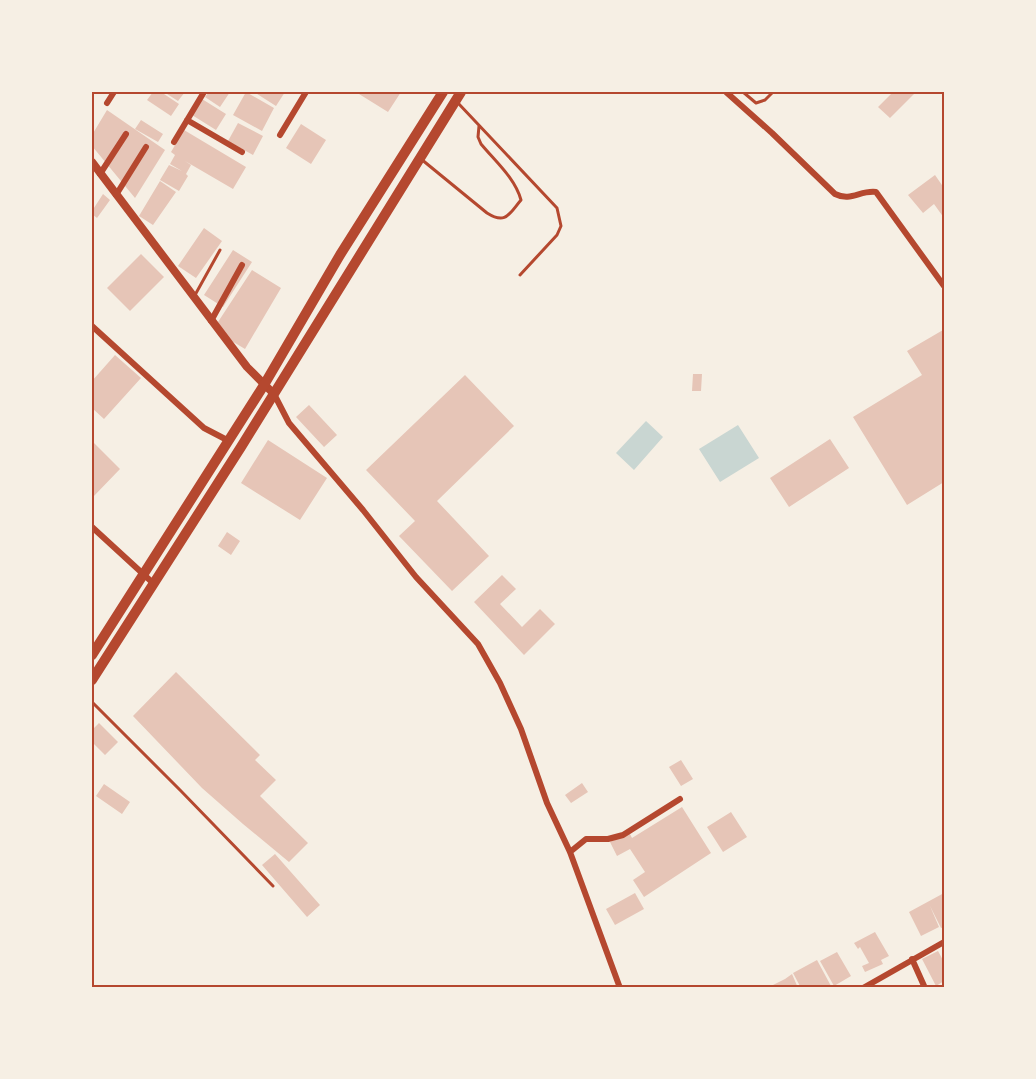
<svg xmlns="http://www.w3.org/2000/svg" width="1036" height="1079" viewBox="0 0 1036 1079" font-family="'Sofia Sans Condensed',sans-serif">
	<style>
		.water { fill: #c9d6d2 }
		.building { fill: #e6c5b7 }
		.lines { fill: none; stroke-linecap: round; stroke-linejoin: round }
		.service { stroke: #b5482f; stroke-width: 3 }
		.minor { stroke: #b5482f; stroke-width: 6 }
		.tertiary { stroke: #b5482f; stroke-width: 8 }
		.primary { stroke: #b5482f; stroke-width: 10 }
		.neatline { fill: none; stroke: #b5482f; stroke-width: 2 }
	</style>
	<rect width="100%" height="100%" fill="#f6efe4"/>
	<path class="water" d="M 646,421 L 663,437 L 634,470 L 616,453 Z
		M 738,425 L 759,458 L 720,482 L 699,449 Z"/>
	<path class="building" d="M 153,92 L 161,92 L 179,104 L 171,116 L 147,100 Z
		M 164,92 L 185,92 L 178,101 Z
		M 209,92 L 230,92 L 220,107 L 205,97 Z
		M 246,92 L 274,108 L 262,131 L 233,115 Z
		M 254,92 L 285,92 L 276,106 Z
		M 361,92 L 401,92 L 388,112 L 359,94 Z
		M 893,92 L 916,92 L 890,118 L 878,107 Z
		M 202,99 L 226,114 L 216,130 L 192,115 Z
		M 107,110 L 165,150 L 135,198 L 92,146 L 92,135 Z
		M 141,120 L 163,134 L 158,142 L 135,129 Z
		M 238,123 L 263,136 L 253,155 L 228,141 Z
		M 301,124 L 326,140 L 311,164 L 286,148 Z
		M 184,130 L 246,167 L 233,189 L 185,161 L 191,165 L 186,174 L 188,176 L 179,191 L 160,180 L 169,165 L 182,171 L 170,164 L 175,155 L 171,152 Z
		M 935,175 L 944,188 L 944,218 L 934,204 L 923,213 L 908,195 Z
		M 160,181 L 176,192 L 153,225 L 139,216 Z
		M 103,194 L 110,200 L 97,218 L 92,214 L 92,211 Z
		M 204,228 L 222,241 L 196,278 L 178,266 Z
		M 233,250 L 252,262 L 223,307 L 204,295 Z
		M 141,254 L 164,277 L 130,311 L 107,288 Z
		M 252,270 L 281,288 L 245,349 L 230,340 L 218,322 Z
		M 943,330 L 944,333 L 944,482 L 907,505 L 853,417 L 922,375 L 907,351 Z
		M 115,355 L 141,378 L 104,419 L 92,408 L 92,381 Z
		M 693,374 L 702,374 L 701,391 L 692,391 Z
		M 465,375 L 514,426 L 437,501 L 489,556 L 452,591 L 399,536 L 415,521 L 366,470 Z
		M 309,405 L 337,435 L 324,447 L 296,417 Z
		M 830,439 L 849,468 L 789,507 L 770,478 Z
		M 268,440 L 327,478 L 300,520 L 241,483 Z
		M 92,441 L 120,469 L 93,497 L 92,496 Z
		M 227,532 L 240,541 L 231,555 L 218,546 Z
		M 502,575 L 516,589 L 500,604 L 522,627 L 540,609 L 555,624 L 524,655 L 474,602 Z
		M 176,672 L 260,755 L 255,760 L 276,780 L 260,796 L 308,843 L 289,862 L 243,824 L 202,788 L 133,716 Z
		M 99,723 L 118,742 L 105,755 L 92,742 L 92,730 Z
		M 681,760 L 693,779 L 681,786 L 669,767 Z
		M 582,783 L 588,792 L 571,803 L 565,795 Z
		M 104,784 L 130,802 L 122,814 L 96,796 Z
		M 682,807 L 711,853 L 644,897 L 633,880 L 645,872 L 630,849 L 617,856 L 610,842 L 629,832 L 632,838 Z
		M 731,812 L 747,837 L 723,852 L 707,827 Z
		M 275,854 L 320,905 L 307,917 L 262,865 Z
		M 635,893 L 644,909 L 615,925 L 606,909 Z
		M 944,893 L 944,927 L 941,928 L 930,906 L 939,927 L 921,936 L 909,912 Z
		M 875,932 L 889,956 L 881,960 L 883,964 L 865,972 L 862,966 L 869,963 L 860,947 L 858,949 L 854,943 Z
		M 938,951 L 944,962 L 944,981 L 936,986 L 922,959 Z
		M 837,952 L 851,976 L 834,986 L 820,961 Z
		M 817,960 L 831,986 L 829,988 L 801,988 L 793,973 Z
		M 792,974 L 798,988 L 767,988 L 785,979 Z"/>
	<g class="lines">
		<path class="service" d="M 743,92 L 756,103 L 765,100 L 773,92
			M 458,103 L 557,208 L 561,226 L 557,235 L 520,275
			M 421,159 L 487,213 C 506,225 509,214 521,200 C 515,178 495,161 481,144 L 478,137 L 479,126
			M 195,295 L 220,250
			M 92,702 L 180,790 L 273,886"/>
		<path class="minor" d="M 726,92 L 772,133 L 835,194 C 851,202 860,190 876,192 L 944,286
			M 107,103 L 114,92
			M 187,120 L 242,152
			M 280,135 L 306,92
			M 174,142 L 204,92
			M 100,174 L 126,134
			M 116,195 L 146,147
			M 211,321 L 242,265
			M 92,326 L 204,428 L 229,441
			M 274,394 L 289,423 L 363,510 L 416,577 L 478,644 L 500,683 L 521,729 L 547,803 L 570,852 L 620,988
			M 92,527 L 153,583
			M 570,852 L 586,839 L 608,839 L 623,835 L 680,799
			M 912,959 L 925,988
			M 863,988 L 944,942"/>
		<path class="tertiary" d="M 92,162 L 247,367 L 274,394"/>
		<path class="primary" d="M 92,655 L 264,385 L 340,255 L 443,92
			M 92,680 L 241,447 L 461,92"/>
	</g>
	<rect width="1036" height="1079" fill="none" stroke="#f6efe4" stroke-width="186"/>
	<rect x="93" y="93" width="850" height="893" class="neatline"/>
</svg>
